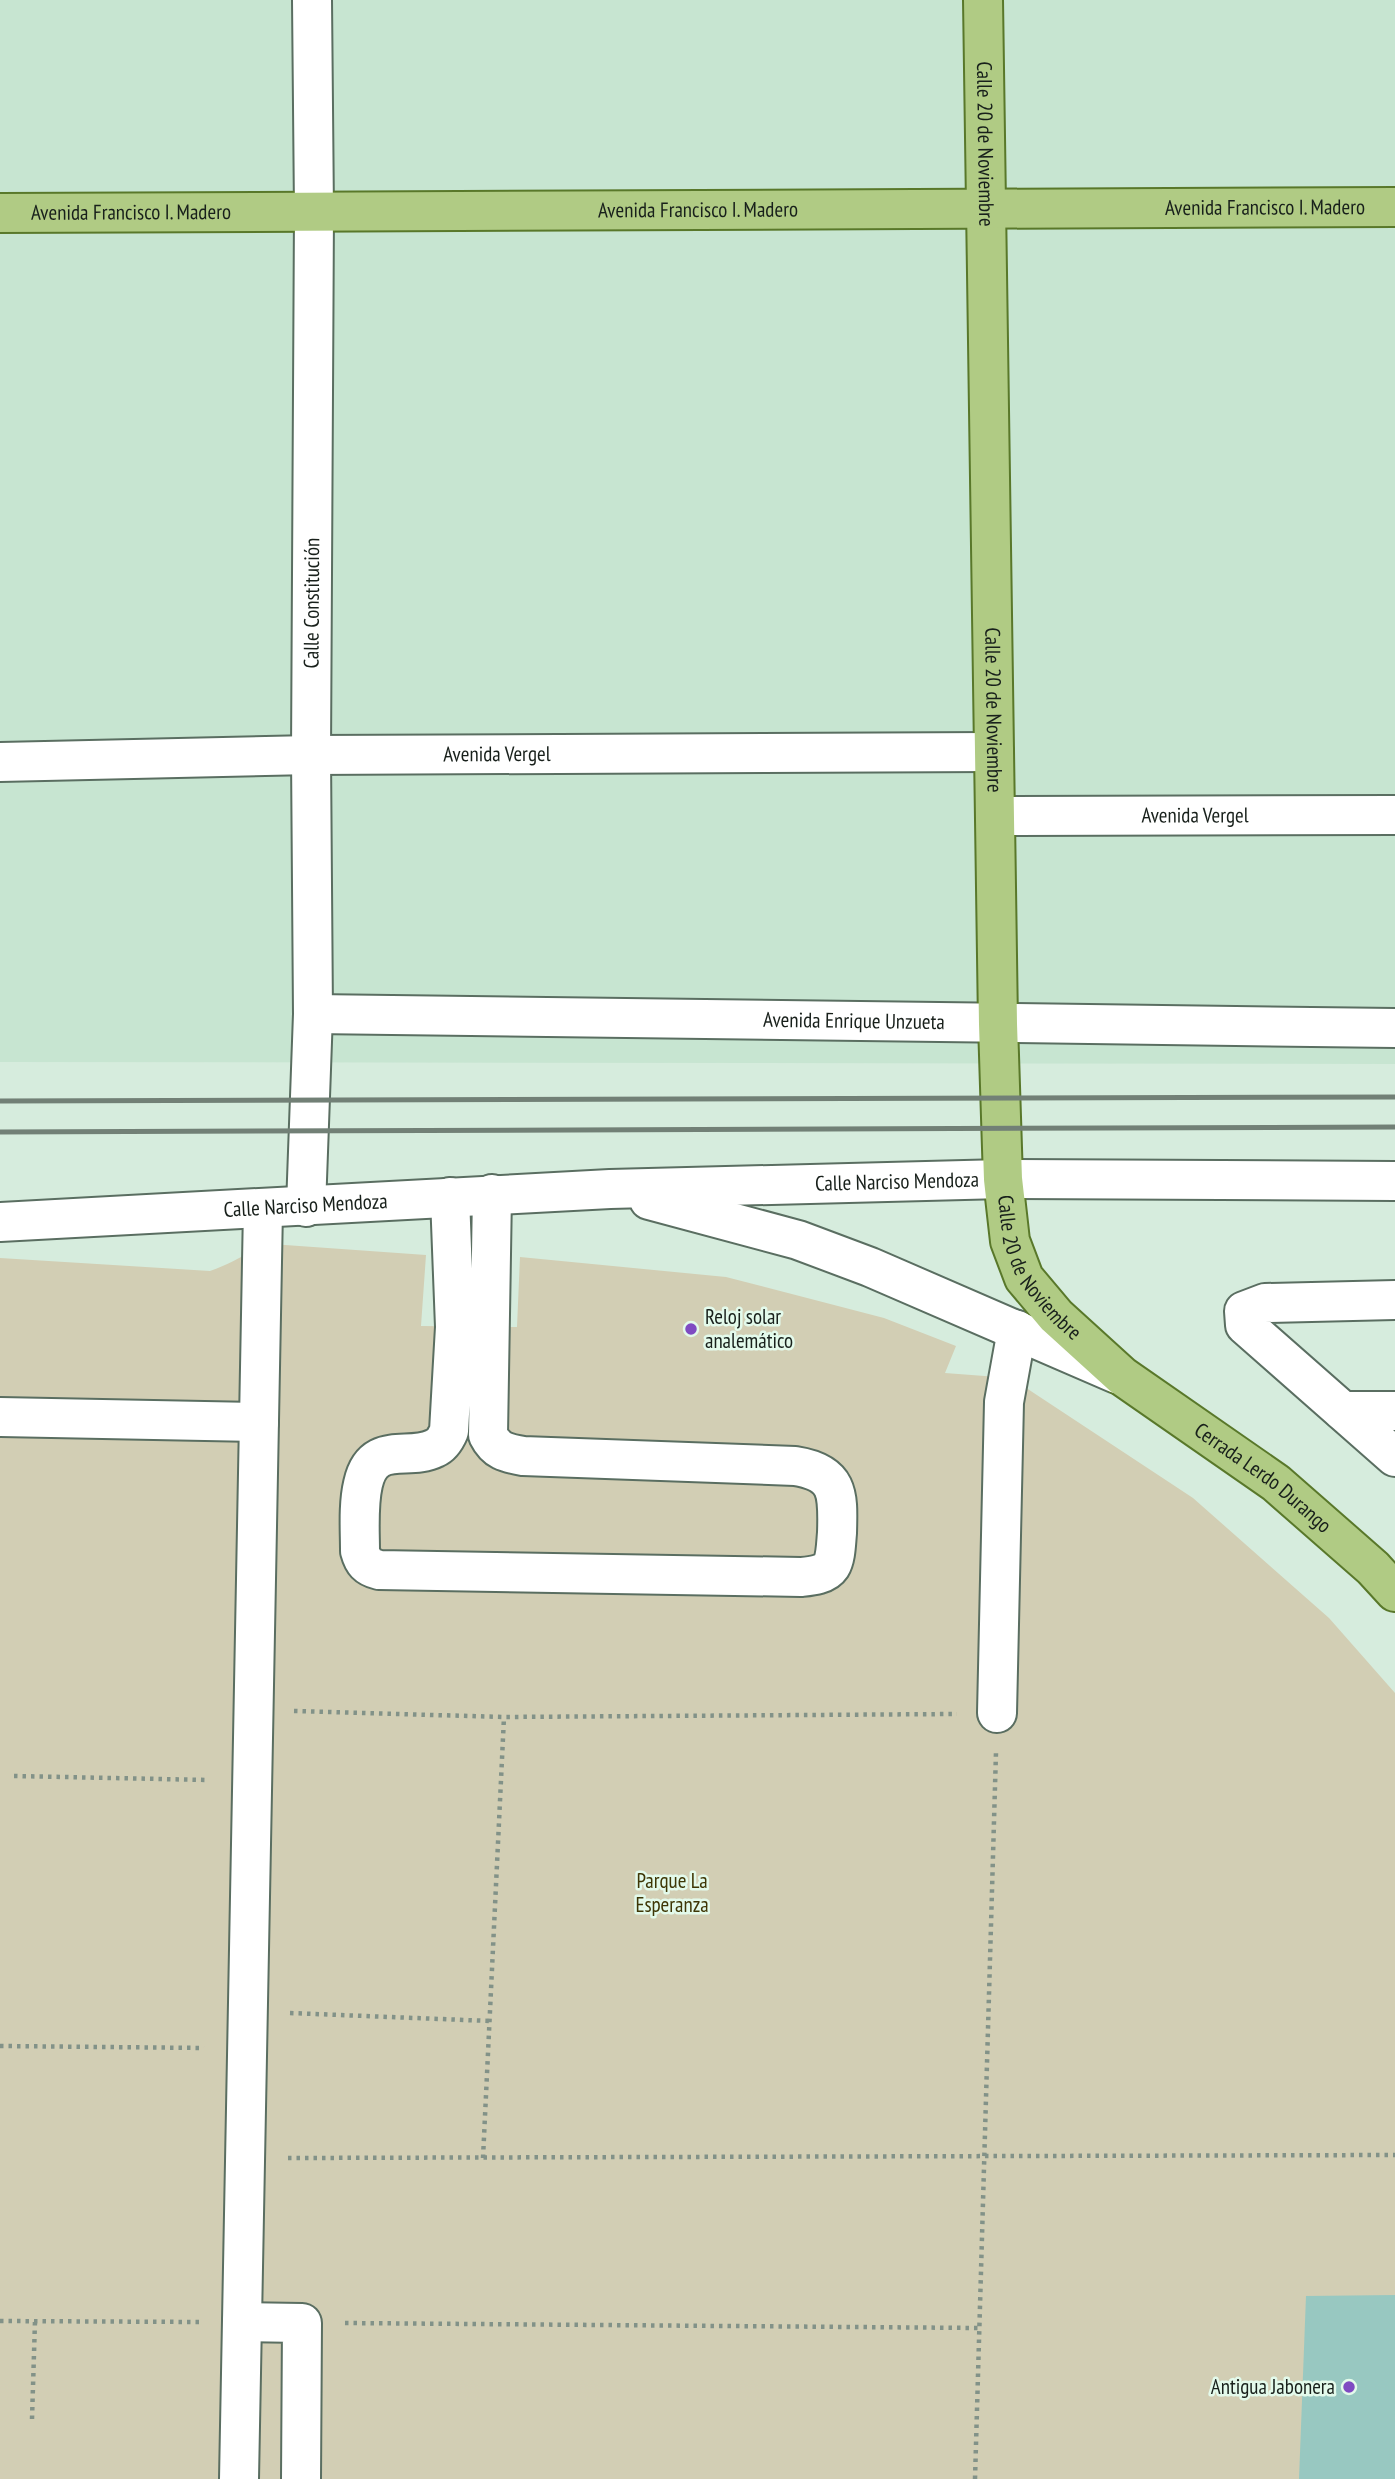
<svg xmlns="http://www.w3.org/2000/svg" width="1395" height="2479" viewBox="0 0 1395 2479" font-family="'PT Sans Narrow',sans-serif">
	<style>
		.built { fill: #c7e5d1 }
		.green { fill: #d2ceb4 }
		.building { fill: #98c8c1 }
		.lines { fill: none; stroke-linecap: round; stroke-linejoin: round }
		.minor-casing { stroke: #5a6e61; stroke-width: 42 }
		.major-casing { stroke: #59782a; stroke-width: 42 }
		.path { stroke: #829288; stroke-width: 4.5; stroke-dasharray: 3.5 5; stroke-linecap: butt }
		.minor { stroke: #fff; stroke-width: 38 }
		.major { stroke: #b0cb84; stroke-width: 38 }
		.rail { stroke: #728076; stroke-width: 5 }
		.poi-dot { fill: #7f4bc2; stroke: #e3faeb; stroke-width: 2.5 }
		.labels { text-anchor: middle; stroke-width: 5; stroke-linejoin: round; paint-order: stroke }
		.street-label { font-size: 21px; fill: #18201b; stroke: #e3faeb }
		.poi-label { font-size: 21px; fill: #18201b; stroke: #e3faeb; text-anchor: start }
		.park-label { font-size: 21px; fill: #3e3605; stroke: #e3faeb }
	</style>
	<rect width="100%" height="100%" fill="#d6ecdd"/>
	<path class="built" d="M 0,0 L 1395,0 L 1395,1064 L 0,1062 Z"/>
	<path class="green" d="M 271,1244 L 426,1255 L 421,1326 L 517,1327 L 520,1257 L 726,1277 L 884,1318 L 956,1346 L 945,1373 L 1011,1378 L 1193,1498 L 1329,1618 L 1395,1693 L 1395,2479 L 0,2479 L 0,1258 L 210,1271 C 232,1264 249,1251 271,1244 Z"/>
	<path class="building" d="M 1395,2295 L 1395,2479 L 1299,2479 L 1306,2296 Z"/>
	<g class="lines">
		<defs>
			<g id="minor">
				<path id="s1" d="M 0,762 L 311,755 L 994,752"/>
				<path id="s2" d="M 995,816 L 1395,815"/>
				<path id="s3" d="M 313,1014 L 1395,1028"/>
				<path d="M 450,1197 L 455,1327 L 449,1431 C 446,1438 442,1445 435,1448 C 408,1462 373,1439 363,1484 C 358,1505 360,1530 360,1551 C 363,1562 367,1567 379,1570 L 801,1577 C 811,1576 825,1575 831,1566 C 836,1558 836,1543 837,1533 C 838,1495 840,1473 795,1466 L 523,1456 C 506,1453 496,1451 488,1435 L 492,1194"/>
				<path d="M 649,1200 L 798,1240 L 870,1267 L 1117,1374"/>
				<path id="s4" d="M 306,1207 L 313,1014 L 311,755 L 314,212 L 312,0"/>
				<path id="s5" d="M 0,1222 L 610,1189 L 1003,1179 L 1395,1181"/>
				<path d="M 1395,1300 L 1265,1303 L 1244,1311 L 1245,1325 L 1395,1457"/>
				<path d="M 1343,1411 L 1395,1411"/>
				<path d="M 0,1417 L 259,1422"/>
				<path d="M 997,1713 L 1004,1402 L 1017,1330"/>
				<path d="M 242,2322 L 302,2323 L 301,2479"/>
				<path d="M 239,2479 L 263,1209"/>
			</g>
			<g id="major">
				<path id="s6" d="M 983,0 L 998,1024 L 1003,1179 L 1010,1241 L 1024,1278 L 1056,1316 L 1122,1376 L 1276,1483 L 1373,1568 L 1395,1592"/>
				<path id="s7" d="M 0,213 L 1395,207"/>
			</g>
		</defs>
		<use href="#minor" class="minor-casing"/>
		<use href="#major" class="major-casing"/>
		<path class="path" d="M 294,1711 L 504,1717 L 957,1714
			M 14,1776 L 209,1780
			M 290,2013 L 490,2021
			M 0,2046 L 204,2048
			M 288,2158 L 1395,2155
			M 483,2158 L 504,1717
			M 0,2321 L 202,2322
			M 345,2323 L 980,2328
			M 32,2419 L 35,2321
			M 975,2479 L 996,1752"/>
		<use href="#minor" class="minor"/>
		<use href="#major" class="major"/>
		<path class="rail" d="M 0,1101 L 1395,1097
			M 0,1132 L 1395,1127"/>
	</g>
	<g class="poi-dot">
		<circle cx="691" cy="1329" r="7"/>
		<circle cx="1349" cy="2387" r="7"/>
	</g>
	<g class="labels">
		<g class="street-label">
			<text dy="7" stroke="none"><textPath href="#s6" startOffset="144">Calle 20 de Noviembre</textPath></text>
			<text dy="7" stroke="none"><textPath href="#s7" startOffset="1265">Avenida Francisco I. Madero</textPath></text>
			<text dy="7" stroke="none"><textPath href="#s7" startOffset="698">Avenida Francisco I. Madero</textPath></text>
			<text dy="7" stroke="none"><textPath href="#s7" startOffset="131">Avenida Francisco I. Madero</textPath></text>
			<text dy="7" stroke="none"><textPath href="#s4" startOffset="604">Calle Constitución</textPath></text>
			<text dy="7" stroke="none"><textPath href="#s6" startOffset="710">Calle 20 de Noviembre</textPath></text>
			<text dy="7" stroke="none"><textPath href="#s1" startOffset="497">Avenida Vergel</textPath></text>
			<text dy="7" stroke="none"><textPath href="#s2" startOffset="200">Avenida Vergel</textPath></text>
			<text dy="7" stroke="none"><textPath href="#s3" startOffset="541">Avenida Enrique Unzueta</textPath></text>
			<text dy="7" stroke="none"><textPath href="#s5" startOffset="898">Calle Narciso Mendoza</textPath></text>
			<text dy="7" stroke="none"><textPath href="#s5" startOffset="306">Calle Narciso Mendoza</textPath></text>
			<text dy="7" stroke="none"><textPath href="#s6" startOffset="1278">Calle 20 de Noviembre</textPath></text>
			<text dy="7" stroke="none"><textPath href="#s6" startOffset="1594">Cerrada Lerdo Durango</textPath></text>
		</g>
		<g class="poi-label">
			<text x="705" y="1324">Reloj solar<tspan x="705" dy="24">analemático</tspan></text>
			<text x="1335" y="2394" text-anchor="end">Antigua Jabonera</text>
		</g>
		<g class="park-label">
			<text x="672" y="1888">Parque La<tspan x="672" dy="24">Esperanza</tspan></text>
		</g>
	</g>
</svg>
